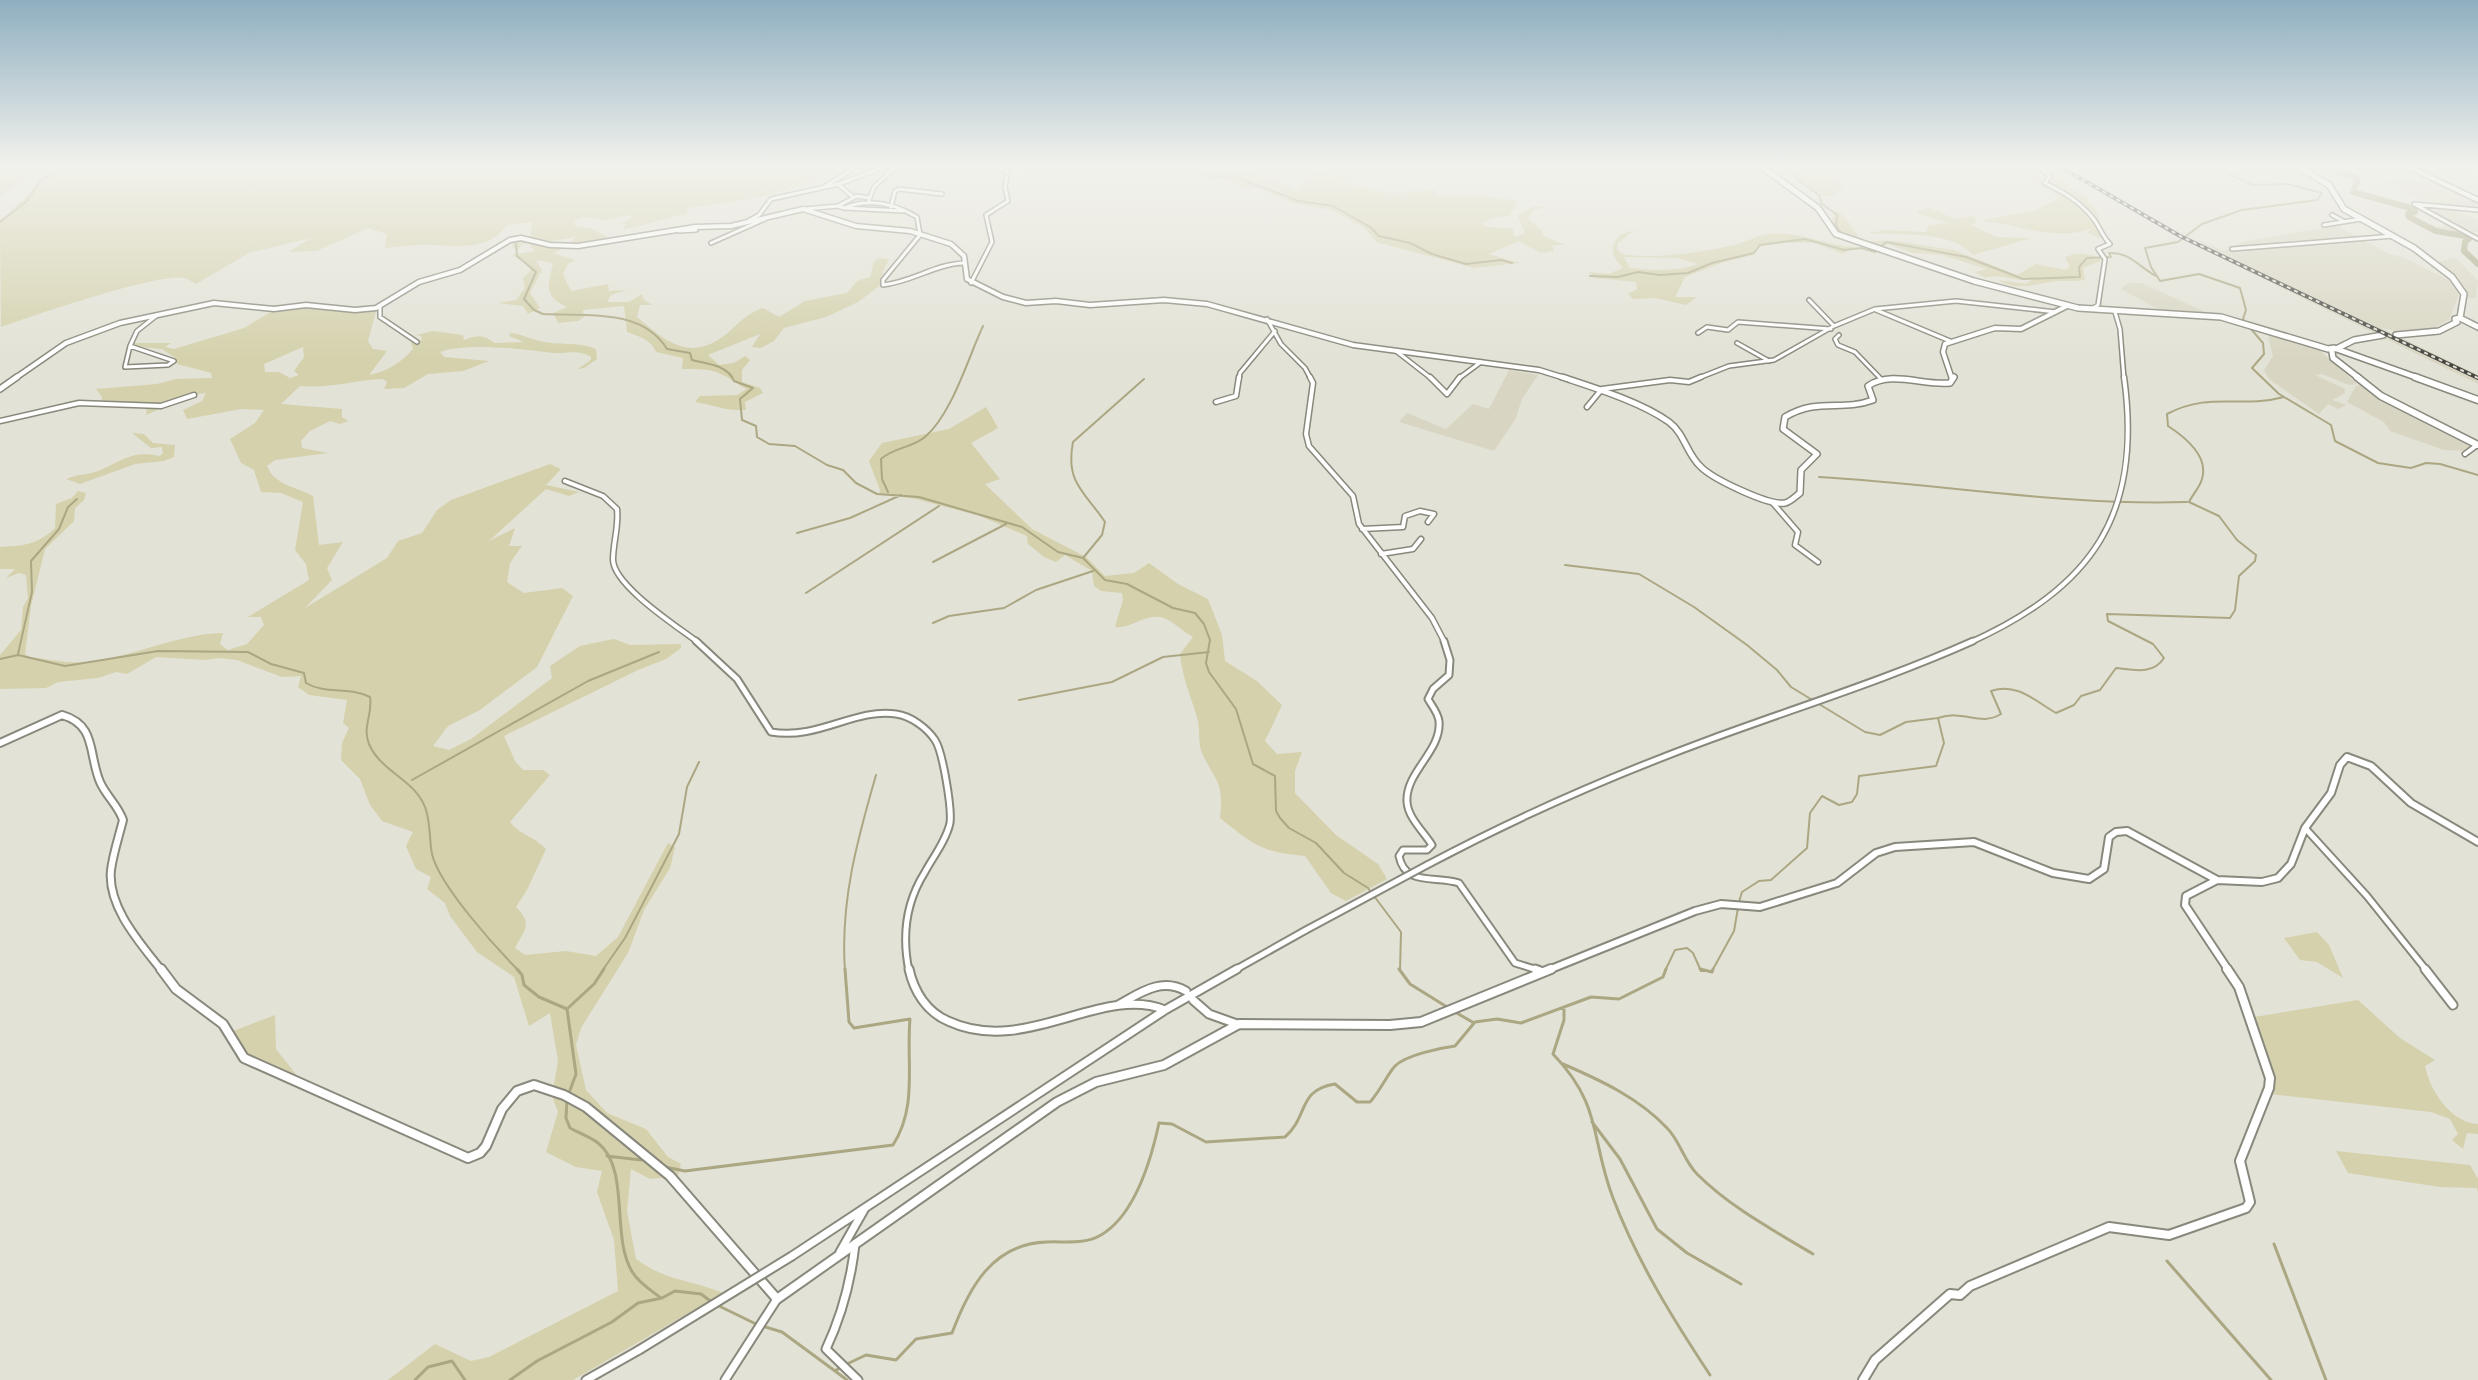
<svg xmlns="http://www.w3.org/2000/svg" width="2478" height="1380" viewBox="0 0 2478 1380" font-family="Ubuntu,sans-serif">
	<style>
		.built { fill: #d8d6c2 }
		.green { fill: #d4d1ac; fill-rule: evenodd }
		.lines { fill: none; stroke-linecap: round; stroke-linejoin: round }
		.stream-far1 { stroke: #aba783; stroke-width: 2 }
		.stream { stroke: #aba783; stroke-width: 3 }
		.river { stroke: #aba783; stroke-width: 6 }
		.minor-far3-casing { stroke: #89887d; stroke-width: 6 }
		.minor-far2-casing { stroke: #89887d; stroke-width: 7 }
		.minor-far1-casing { stroke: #89887d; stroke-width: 9 }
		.minor-casing { stroke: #89887d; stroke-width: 11 }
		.tertiary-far3-casing { stroke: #89887d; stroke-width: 7 }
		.tertiary-far2-casing { stroke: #89887d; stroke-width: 8 }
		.tertiary-far1-casing { stroke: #89887d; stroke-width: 10 }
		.tertiary-casing { stroke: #89887d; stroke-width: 12 }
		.secondary-far1-casing { stroke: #89887d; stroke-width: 8 }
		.secondary-casing { stroke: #89887d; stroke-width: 9 }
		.minor-far3 { stroke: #fff; stroke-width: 3 }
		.minor-far2 { stroke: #fff; stroke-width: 4 }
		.minor-far1 { stroke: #fff; stroke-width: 5 }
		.minor { stroke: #fff; stroke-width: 7 }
		.tertiary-far3 { stroke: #fff; stroke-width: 4 }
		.tertiary-far2 { stroke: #fff; stroke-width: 5 }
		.tertiary-far1 { stroke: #fff; stroke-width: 6 }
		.tertiary { stroke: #fff; stroke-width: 8 }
		.secondary-far1 { stroke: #fff; stroke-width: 5 }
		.secondary { stroke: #fff; stroke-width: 6 }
		.rail-casing { stroke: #474641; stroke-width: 4 }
		.rail { stroke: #e3e2d6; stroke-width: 2; stroke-dasharray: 4; stroke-linecap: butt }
		.minor-bridge-far1-casing { stroke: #89887d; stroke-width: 9; stroke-linecap: butt }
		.minor-bridge-casing { stroke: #89887d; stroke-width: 11; stroke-linecap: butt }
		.minor-bridge-far1 { stroke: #fff; stroke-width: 5 }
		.minor-bridge { stroke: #fff; stroke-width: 7 }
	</style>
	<rect width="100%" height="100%" fill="#e3e2d6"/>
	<path class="built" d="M 2383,180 L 2431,180 L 2478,202 L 2478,208 L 2454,207 L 2410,196 Z
		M 2448,208 L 2478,220 L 2478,232 L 2465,232 L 2467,235 L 2445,233 L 2437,228 L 2445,226 L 2443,222 L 2425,214 Z
		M 2337,225 L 2389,254 L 2403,257 L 2454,283 L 2459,294 L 2449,320 L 2434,328 L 2397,331 L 2381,328 L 2478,375 L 2478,384 L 2200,248 L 2201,241 L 2224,251 L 2242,242 Z
		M 2456,258 L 2478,281 L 2476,298 L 2469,298 L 2465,289 L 2438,262 Z
		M 2128,283 L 2141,283 L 2210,314 L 2165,313 L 2121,289 Z
		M 2271,332 L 2316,347 L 2357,384 L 2349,385 L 2322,374 L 2315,375 L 2345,389 L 2345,393 L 2332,400 L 2347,405 L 2338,409 L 2328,404 L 2319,414 L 2269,379 L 2264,370 L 2273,356 L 2268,337 Z
		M 1509,370 L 1538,375 L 1522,399 L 1515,420 L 1494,451 L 1399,422 L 1407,413 L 1446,429 L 1473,404 L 1489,409 Z
		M 2360,385 L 2374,394 L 2470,446 L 2463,451 L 2444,450 L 2390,431 L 2384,422 L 2347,402 L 2356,386 Z"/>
	<path class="green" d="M 0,167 L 42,167 L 0,197 Z
		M 58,167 L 843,167 C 794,194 741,202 685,208 L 689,213 L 622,230 L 626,224 L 620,224 L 631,218 L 631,215 L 607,220 L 581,217 L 574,222 L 575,226 L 591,228 L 613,240 L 569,245 L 576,237 L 545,242 L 530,238 L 532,222 L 507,225 C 489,251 458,246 431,245 C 416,244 400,247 385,248 L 387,234 L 368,228 L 317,251 L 288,252 L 311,238 L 249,253 L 196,284 C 192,282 189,279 184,278 C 157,273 33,316 1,327 L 0,220 C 22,203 35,183 58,167 Z
		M 1179,167 L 1211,172 L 1220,167 L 1240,171 L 1250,170 L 1249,173 L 1278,180 L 1295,191 L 1299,190 C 1309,161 1367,160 1388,173 C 1374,180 1354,172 1342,182 L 1390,194 L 1435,189 L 1436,195 L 1486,196 L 1518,201 L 1510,216 L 1492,218 L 1482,223 L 1487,227 L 1513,228 L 1515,237 L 1525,233 L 1517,215 L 1534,206 L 1546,207 L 1532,211 L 1528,219 L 1544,233 L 1541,235 L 1565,245 L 1552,245 L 1554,251 L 1541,253 L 1519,241 L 1489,254 L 1519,263 L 1474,268 L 1376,242 L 1365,228 L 1332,210 L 1295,204 L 1258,188 L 1245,189 L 1226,180 L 1187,175 Z
		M 1779,167 L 1832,167 L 1844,187 L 1834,196 L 1823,196 Z
		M 2034,167 L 2053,167 L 2063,174 L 2068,186 L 2084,196 L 2096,210 L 2103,231 L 2102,235 L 2099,238 L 2087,233 L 2091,229 C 2052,242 2018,223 1980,221 L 2035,210 L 2060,198 L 2034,182 L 2031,173 L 2038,170 Z
		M 1930,208 L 1955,219 L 1974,216 L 1977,221 L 1971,225 L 1996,237 L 2031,238 L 1973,255 C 1949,229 1901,236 1868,233 L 1887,230 L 1926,232 L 1929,225 L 1949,223 L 1918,214 L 1916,211 Z
		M 1832,210 C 1849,214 1850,229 1863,241 L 1896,241 L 1954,250 L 2017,275 L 2036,264 L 2066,270 L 2070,266 L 2065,258 C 2077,250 2090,254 2103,260 L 2083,268 L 2085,280 C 2076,281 2068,281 2059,281 C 2039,282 2019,293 1998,280 L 2026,284 L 2033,279 C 2016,283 2001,272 1985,278 L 1975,272 L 1987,269 L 1942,255 L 1913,253 L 1888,244 L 1881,248 L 1838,233 L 1830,221 L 1835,217 Z
		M 1635,230 L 1618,243 L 1617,249 L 1622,254 C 1652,260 1704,252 1734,245 C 1746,242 1757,235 1769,234 C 1800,231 1826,246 1855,247 L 1842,254 L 1816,243 L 1784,243 L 1756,247 L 1753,255 L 1724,262 L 1685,277 L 1675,297 L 1697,297 L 1686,305 L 1655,298 L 1633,299 L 1628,294 L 1637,289 L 1636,282 L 1595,278 L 1589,272 L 1608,274 L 1623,268 C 1613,257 1607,249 1620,235 ZM 1624,257 L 1677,258 L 1698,264 C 1677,272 1651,270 1630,268 Z
		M 529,240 L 566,247 L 553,253 L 575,260 L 568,264 L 563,274 L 571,291 L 608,284 L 609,291 L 627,290 L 611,295 L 607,302 L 629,302 L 642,294 L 644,300 L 652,305 L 640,305 L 637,317 C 660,336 684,360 716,341 C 734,331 740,316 763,308 L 779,317 L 805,301 L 847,293 L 857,281 L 870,277 L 874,262 L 878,258 L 889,259 L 883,272 L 882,284 L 858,302 L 826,317 L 784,328 L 774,341 L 761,348 L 752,347 L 760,334 L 708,355 L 719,365 L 734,363 L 745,356 L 750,360 L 742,370 L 742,382 L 760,388 L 763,393 L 745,402 L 746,410 C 723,411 715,405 695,402 L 700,396 L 737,395 L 747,389 C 737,385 732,379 723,375 C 710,368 696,369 682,369 L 683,358 L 656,352 C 652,340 638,336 627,332 L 624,306 L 583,310 L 584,317 L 578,321 L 558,323 L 553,313 L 567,307 C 542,296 549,285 553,263 L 536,260 L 542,270 L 530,293 L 540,308 L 528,314 L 523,306 L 498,303 L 516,300 L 525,288 L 523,278 L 530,271 L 529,266 L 512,255 L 535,251 L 529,244 L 522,244 L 518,250 L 512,247 L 513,242 Z
		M 305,306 L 352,311 L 377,308 L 368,341 L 373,349 L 387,351 L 369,375 C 386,372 402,362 413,349 L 411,342 L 422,340 L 421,336 L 416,335 L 433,331 L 463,335 L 464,340 C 476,335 484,334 494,343 L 524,342 L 509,336 L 510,333 C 524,334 528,339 540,341 C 559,346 577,341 596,349 L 597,359 L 584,368 L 578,369 L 591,360 L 591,357 C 579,349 566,354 553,353 C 517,349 486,344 450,349 L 440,352 L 444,357 L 489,361 L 463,371 L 428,374 L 404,388 L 384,389 L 387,382 L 383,379 C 354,380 328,389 300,386 L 281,404 L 342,409 L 342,417 L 348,421 L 340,424 L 330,421 L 310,431 L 301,441 L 302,448 L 328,453 L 275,460 L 267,466 C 274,485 297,487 313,496 L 319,545 L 343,542 L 327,568 L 332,580 L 305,608 L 387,558 L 398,541 L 422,533 L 437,510 L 451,500 L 550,464 L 561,469 L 546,485 L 579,492 L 569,496 L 546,489 L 489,541 L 515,528 L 509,546 L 522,546 L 510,563 L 507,582 L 524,593 L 562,588 L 573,596 L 537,667 L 480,710 L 448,726 L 433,746 L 449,750 L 471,739 L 552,678 L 550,666 L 580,646 L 614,639 L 630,645 L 681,644 L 681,648 L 666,659 L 638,670 L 504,736 L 515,761 L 523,770 L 543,770 L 550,775 L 510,822 C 520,835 535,837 546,849 L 527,890 L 516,907 C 533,924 525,929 515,948 L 525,955 L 566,951 L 596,956 L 618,937 L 668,843 L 675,847 L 670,868 L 644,910 L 628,953 L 581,1028 L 576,1045 L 586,1090 L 607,1113 L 646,1129 L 668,1157 L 681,1164 L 678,1176 L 650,1179 L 631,1169 L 627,1211 L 636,1259 C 668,1282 689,1279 723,1293 L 573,1380 L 388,1380 L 435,1344 L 471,1361 L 489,1357 L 618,1291 L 614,1240 L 597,1192 L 602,1171 L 576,1167 L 546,1152 L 558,1112 L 552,1096 L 558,1061 L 550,1013 L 529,1026 L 514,977 L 477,952 L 450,916 L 445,903 L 427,889 L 431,877 L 416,869 L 406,846 L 413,832 L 382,821 L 370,805 L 360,779 L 341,760 L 342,743 L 349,728 L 343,723 L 347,700 L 309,695 L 298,687 L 301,676 L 282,677 L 237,660 L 219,658 L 204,660 L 156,657 L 127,674 L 116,672 L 98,678 L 58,682 L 46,688 L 0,689 L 0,655 L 21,630 L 23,607 L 28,598 L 26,575 L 19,573 L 6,578 L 15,569 L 0,569 L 0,547 C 23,546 37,545 55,528 L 56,504 L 72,498 L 78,491 L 86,493 L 84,500 L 75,508 L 74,521 L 45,549 L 31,606 L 25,654 L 30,657 C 48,659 69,664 87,662 C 133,657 177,634 223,633 L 220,644 L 228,650 L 247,644 L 264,625 L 261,617 L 248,617 L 309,580 L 306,564 L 295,550 L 303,502 L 281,493 L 261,492 L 254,470 L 241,463 L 230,439 L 255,423 L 264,410 L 241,409 L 187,419 L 183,410 L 202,401 L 206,393 L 190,395 L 146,415 L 147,408 L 144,406 L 101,406 L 102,397 L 96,389 L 157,384 L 176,379 L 212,378 L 211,373 L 177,364 L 177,359 L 162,349 L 131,346 L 132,343 L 171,343 L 165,347 L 174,349 L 244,328 L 274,310 ZM 303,347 L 304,357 L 294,371 L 299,375 L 290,378 L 279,372 L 265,372 L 264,364 Z
		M 986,407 L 998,428 L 971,443 L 1000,479 L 985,484 L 1032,529 L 1086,557 L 1105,576 L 1134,573 L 1149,563 L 1178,584 L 1208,599 L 1222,635 L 1225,661 L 1257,681 L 1282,705 L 1265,741 L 1277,754 L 1302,752 L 1295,771 L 1295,793 L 1336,835 L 1378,864 L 1387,879 L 1346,901 L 1331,893 L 1305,856 C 1261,852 1254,845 1220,818 C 1224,780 1216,783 1202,753 C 1198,744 1200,731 1198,721 C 1192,698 1182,678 1180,654 L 1193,637 C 1183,632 1170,618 1160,617 C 1143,615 1131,629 1115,627 L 1123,600 L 1122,593 L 1101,591 L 1094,586 L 1092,571 L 1065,555 L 1056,562 L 1044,557 L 1028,544 L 1027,536 L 980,516 L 916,499 L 879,494 L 880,490 L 869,461 L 882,443 L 949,429 Z
		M 132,433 L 144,434 L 153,443 L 175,445 L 174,457 L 164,461 L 135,464 L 80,484 L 66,479 C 77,474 88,475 98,471 C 123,461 131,450 160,456 L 163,453 L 162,447 L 151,448 Z
		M 2317,932 L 2329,945 L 2343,978 L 2317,962 L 2300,960 L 2284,938 Z
		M 2358,1000 L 2400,1038 L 2435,1060 L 2425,1066 C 2430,1091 2451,1123 2478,1124 L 2478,1134 L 2467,1133 L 2463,1149 L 2452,1140 L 2458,1134 L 2450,1119 L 2431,1112 L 2270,1094 L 2273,1075 L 2254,1017 Z
		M 275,1015 L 276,1049 L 298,1077 L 243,1055 L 231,1032 Z
		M 2336,1151 L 2470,1165 L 2478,1179 L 2478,1193 L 2477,1188 L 2440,1187 L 2348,1173 Z"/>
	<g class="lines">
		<path class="stream-far1" d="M 1189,167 L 1204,175 L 1234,177 L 1299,201 L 1333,206 L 1370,227 L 1379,236 L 1410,243 L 1432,254 L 1466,264 L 1501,260 L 1512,263
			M 1788,167 L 1797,179 L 1820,196 L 1821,203 L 1837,215 L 1836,225 L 1841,233
			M 2216,167 L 2252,185 L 2287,184 L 2322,193 L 2317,200 L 2242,210 L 2202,224 L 2178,242 L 2145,248 L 2151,267 L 2160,281 L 2199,274 L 2240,288 L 2246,310 L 2243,319 L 2247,324
			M 0,222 L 27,201 L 40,181 L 60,167
			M 516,244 L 517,256 L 536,272 L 524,299 L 534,310 L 543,314 C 585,316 642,308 667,349 L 690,353 L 692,360 C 707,364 728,365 734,381 L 753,388 L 740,399 L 742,420 L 756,426 L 757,437 L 769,444 L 795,446 L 827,465 L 843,470 L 856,483 L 877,494 L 919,497 L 1022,527 L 1058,552 L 1083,558 L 1105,580 L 1127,584 L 1173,608 L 1195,613 L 1204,624 L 1210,640 L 1206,663 L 1209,672 L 1236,709 L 1253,764 L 1275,776 L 1276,811 L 1280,818 L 1289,828 L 1316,843 L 1344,873 L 1368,888 L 1401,932 L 1400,971
			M 1590,276 L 1618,277 L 1638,272 L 1660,275 L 1688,273 L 1712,263 L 1754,253 L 1760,245 L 1805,239 L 1844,250 L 1861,248 L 1875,252 L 1886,242 L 1966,257 L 2023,279 L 2080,277 L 2079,267 L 2087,258 L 2111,257 L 2109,253 C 2130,252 2139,267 2156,276
			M 2251,329 L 2263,343 L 2264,354 L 2252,368 L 2279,394 L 2331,425 L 2335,441 L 2378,463 L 2411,468 L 2426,463 L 2440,464 L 2478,475
			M 1819,477 C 1942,484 2064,506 2187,502
			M 888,492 L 882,479 L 881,459 C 894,447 912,448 925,437 C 952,414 968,358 983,326
			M 797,533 L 850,518 L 901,495
			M 1083,558 L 1102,535 L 1105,522 C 1085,492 1065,483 1073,442 L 1144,379
			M 933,562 L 1006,524
			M 1565,565 L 1639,574 L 1694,607 L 1747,645 L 1777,670 L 1791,687 L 1865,732 L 1880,735 L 1906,722 L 1938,718
			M 806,593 L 939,506
			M 933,623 L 949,616 L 1004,608 L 1036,590 L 1093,571
			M 18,654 L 32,592 L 31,561 L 59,529 L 68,507 L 77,499
			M 0,659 L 18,655 L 65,666 L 158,651 L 248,652 L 271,664 L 304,673 L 306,683 C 326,695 349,686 370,697 C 373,714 362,727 369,744 C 381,772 414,779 425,807 C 431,822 429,840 432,854 C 439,885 496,948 519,971
			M 1019,700 L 1112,682 L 1163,657 L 1209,652
			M 412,780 L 588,681 L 659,652
			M 1739,902 L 1742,892 L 1759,881 L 1771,880 L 1807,848 L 1810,813 L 1822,796 L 1839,805 L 1852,802 L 1857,794 L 1859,776 L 1936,766 L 1944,743 L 1938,718 C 1964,709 1980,727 2001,714 L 1991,691 C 2017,682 2035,701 2056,713 L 2074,705 L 2081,696 L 2100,690 L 2116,668 C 2134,670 2153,675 2164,658 L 2153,644 L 2108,621 L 2107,614 L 2230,618 L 2235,610 L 2239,576 L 2255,561 L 2256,555 L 2237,540 L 2219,516 L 2189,502 C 2193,494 2200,487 2202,479 C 2209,456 2185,437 2168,426 L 2167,414 C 2211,391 2240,409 2284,397
			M 602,971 L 625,938 L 679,834 L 687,787 L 699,762
			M 845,971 C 840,902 857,841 876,775
			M 1665,971 L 1675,950 L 1687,948 L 1693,953 L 1701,971 L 1706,971
			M 1712,971 L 1734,931 L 1738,908"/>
		<path class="stream" d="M 517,969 L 522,975 L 524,985 L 539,997 L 567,1009 L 576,1074 L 569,1093
			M 1399,969 L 1410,984 L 1447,1007
			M 1700,969 L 1712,972 L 1713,969
			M 1564,1007 L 1564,1020 L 1553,1054 C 1603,1106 1590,1138 1613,1198 C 1637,1261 1673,1319 1710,1375
			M 567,1009 L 594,984 L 604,969
			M 1455,1012 L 1474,1023
			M 1563,1064 C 1600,1080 1639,1098 1667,1128 C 1680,1141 1684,1161 1697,1174 C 1730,1207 1773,1230 1813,1254
			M 567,1099 L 566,1118 L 570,1128 C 579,1133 590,1137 598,1143 C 631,1169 610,1239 633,1273 C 639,1283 652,1291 661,1298
			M 1592,1122 L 1620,1159 L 1657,1229 L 1687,1253 L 1741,1284
			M 607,1156 L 641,1160
			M 665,1167 L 685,1171 L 893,1145 C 918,1106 906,1063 910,1019 L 854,1028 L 849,1022 L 845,969
			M 2274,1244 L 2326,1380
			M 2167,1261 L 2271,1380
			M 719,1306 L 756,1324
			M 762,1326 L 782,1332 L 835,1371 L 841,1367
			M 847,1364 L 866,1355 L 896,1360 L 916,1339 L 952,1333 C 969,1288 992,1244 1046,1242 C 1065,1241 1084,1245 1101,1235 C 1135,1215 1151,1160 1159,1123 L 1172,1124 L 1206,1142 L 1285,1137 C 1309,1116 1297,1090 1335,1084 L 1357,1102 L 1370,1102 C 1380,1091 1387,1075 1395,1066 C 1406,1055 1440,1048 1455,1046 L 1475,1022 L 1497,1019 L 1521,1023 L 1591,997 L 1619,999 L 1663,977 L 1666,969
			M 835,1371 L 847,1380
			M 415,1380 L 428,1367 L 452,1361 L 465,1380
			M 510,1380 L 537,1361 L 612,1322 L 638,1303 L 662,1298 L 675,1291 L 701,1294 L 713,1303"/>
		<path class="river" d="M 2322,167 L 2355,177 L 2358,180 L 2353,192 L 2414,209 L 2415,212 L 2408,214 L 2409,217 L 2436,231 L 2471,237 L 2465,242 L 2464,251 L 2478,264"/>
		<defs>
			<path id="minor-far3" d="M 959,167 L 995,167 L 1008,172 L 1005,187 L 1008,201 L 986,215 L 992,242 L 971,283
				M 2039,167 L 2050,176 L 2045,183 C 2063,192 2079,201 2092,217 C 2100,226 2101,235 2110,244 L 2098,249 L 2105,259 L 2098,305 L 2091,309
				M 840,186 L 853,197
				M 824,187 L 850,171
				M 869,200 L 874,187 L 895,167
				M 891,207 L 895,191 L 899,189 L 942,194
				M 844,208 L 838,206 L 857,196 L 870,198
				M 804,209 L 838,206
				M 2478,210 L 2414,204 L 2478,239
				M 903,211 L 844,208 C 869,198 895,204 917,217 L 920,235 L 883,280 L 883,285 C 912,282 935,264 964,263
				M 2332,215 L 2343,221
				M 748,221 L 759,215 L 771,199 L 839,184 L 884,167
				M 2324,225 L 2361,219
				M 679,231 L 696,230
				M 711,243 L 765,219
				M 2232,249 L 2393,236
				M 1809,300 L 1834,326
				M 380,306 L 380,317 L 417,342
				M 1876,310 L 1950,341
				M 2115,312 L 2120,329 L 2124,379
				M 1267,319 L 1281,344 L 1305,368 L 1311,379
				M 1698,333 L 1707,327 L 1728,330 L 1738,322 L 1831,329
				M 1839,335 L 1835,339 L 1838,345 L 1855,352 L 1881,379
				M 1737,343 L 1769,361
				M 130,346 L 174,361 L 168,365 L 125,367 Z
				M 130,346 L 137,331 L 156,316
				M 1396,351 L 1432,379
				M 1239,379 L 1240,373 L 1275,331
				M 1458,379 L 1481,362
				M 1696,379 L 1729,366 L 1774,360 L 1834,326 L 1875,309 L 1956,301 L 2056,312"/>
			<path id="minor-far2" d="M 1310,377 L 1313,383 L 1306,434 L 1309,446 L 1353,496 L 1359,524 L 1432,618 L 1445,643
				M 1430,377 L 1447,394 L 1460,377
				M 1216,402 L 1236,396 L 1239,377
				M 1587,407 L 1602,389 L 1670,380 L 1689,382 L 1701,377
				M 0,421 L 79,403 L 161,406 L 194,395
				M 2465,454 L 2477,445
				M 565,481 L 603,496 L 617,509 C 619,527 613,542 613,560 C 614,586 678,627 699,643
				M 1772,502 L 1798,532 L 1795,545 L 1818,562
				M 1362,529 L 1403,527 L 1405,516 L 1420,511 L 1434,514 L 1428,522
				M 1381,554 L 1413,549 L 1421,539
				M 1969,643 C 2093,587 2143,514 2124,377"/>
			<path id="minor-far1" d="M 696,641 L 737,679 L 771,732 C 819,740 854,708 896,714 C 911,716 927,728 935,740 C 943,752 952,809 950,823 C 946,841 933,857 925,872 C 906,902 902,937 909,971
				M 1444,641 L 1450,660 L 1449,675 L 1433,689 L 1428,699 C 1432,706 1438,713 1439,721 C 1442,751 1405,772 1407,802 C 1408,818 1424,832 1432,845 L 1427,850 L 1403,850 L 1399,856 C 1405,887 1436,875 1459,883 L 1515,963 L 1541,971
				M 2305,828 L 2367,896 L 2427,971
				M 1427,865 C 1519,816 1613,775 1711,739 C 1798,707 1888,679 1973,641
				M 1233,971 L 1306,930"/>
			<path id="minor" d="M 909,969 C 914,992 927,1012 948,1021 C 1025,1057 1101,984 1165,1010
				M 1535,969 L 1543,972
				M 2425,969 L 2453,1005
				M 1193,1000 L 1209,1014 L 1237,1024
				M 1118,1005 C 1140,993 1161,977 1186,991
				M 855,1244 C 851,1281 842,1315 826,1349 L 858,1380
				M 840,1252 L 865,1208
				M 792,1256 L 1165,1010 L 1237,969
				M 586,1380 L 639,1350
				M 725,1380 L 777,1299"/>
			<path id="tertiary-far3" d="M 2409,167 L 2478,200
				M 14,379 L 66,343 L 120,323 L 214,303 L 274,309 L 306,305 L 355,310 L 376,308 L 419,282 L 460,270 L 510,240 L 521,238 L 550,245 L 578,246 L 695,227 L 731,226 L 803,209 L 856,226 L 910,231 L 951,244 L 964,256 L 967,279 L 1003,297 L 1026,303 L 1056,301 L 1090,305 L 1164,300 L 1207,304 L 1353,345 L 1539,370 L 1568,379
				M 1952,379 L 1943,352 L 1945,344 L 1995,328 L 2021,329 L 2067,306"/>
			<path id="tertiary-far2" d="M 1562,377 C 1595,388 1641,402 1669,422 C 1685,434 1687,455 1701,467 C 1713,479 1769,506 1785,503 C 1790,502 1796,496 1800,493 L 1801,470 L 1817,454 L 1783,429 L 1785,417 C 1819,397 1841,412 1873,400 L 1868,386 C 1891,370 1924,386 1950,383 L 1954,377
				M 0,389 L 17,377"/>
			<path id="tertiary-far1" d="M 0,743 L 62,715 C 97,725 88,754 100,782 C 106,796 118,805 123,820 C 119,836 113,854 111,870 C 107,907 141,944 162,971
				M 2217,880 L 2186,896 L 2185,905 L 2229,971
				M 1546,971 L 1695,911 L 1721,904 L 1760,907 L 1837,883 L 1876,853 L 1895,847 L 1974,842 L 2053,873 L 2089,879 L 2104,869 L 2109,837 L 2116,832 L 2127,831 L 2217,880 L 2262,882 L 2278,878 L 2291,864 L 2305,828 L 2331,793 L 2340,765 L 2347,757 L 2371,766 L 2411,803 L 2478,842"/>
			<path id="tertiary" d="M 161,969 L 176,989 L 223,1024 L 244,1058 L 468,1158 L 480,1153 L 486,1146 L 502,1109 L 517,1091 L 534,1085 L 564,1095 L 586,1107 L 670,1176 L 777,1299 L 1057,1102 L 1096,1082 L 1164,1065 L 1239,1024 L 1390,1025 L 1421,1022 L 1551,969
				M 1863,1380 L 1875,1360 L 1950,1294 L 1960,1295 L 1970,1286 L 2109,1227 L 2169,1235 L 2246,1208 L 2250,1202 L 2240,1161 L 2269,1088 L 2270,1078 L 2239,987 L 2227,969"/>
			<path id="secondary-far1" d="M 1762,167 L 1818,208 L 1836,234 L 1974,281 L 2078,308 L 2221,317 L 2328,349 L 2334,348 L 2421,379
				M 2299,167 L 2329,185 L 2344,209 L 2414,248 L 2452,277 L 2464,294 L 2460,318 L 2455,319 L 2457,322 L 2439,331 L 2396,335
				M 2460,318 L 2478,327
				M 2336,349 L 2354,340 L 2383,335
				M 2332,352 L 2333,358 L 2360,379"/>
			<path id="secondary" d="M 2357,377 L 2381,396 L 2478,445
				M 2415,377 L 2478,400"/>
		</defs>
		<use href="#minor-far3" class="minor-far3-casing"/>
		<use href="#minor-far2" class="minor-far2-casing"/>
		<use href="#minor-far1" class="minor-far1-casing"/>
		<use href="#minor" class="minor-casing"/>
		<use href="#tertiary-far3" class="tertiary-far3-casing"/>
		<use href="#tertiary-far2" class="tertiary-far2-casing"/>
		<use href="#tertiary-far1" class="tertiary-far1-casing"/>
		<use href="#tertiary" class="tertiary-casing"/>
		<use href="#secondary-far1" class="secondary-far1-casing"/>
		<use href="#secondary" class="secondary-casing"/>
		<use href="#minor-far3" class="minor-far3"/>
		<use href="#minor-far2" class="minor-far2"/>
		<use href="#minor-far1" class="minor-far1"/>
		<use href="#minor" class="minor"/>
		<use href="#tertiary-far3" class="tertiary-far3"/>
		<use href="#tertiary-far2" class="tertiary-far2"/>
		<use href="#tertiary-far1" class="tertiary-far1"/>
		<use href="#tertiary" class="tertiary"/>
		<use href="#secondary-far1" class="secondary-far1"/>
		<use href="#secondary" class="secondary"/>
		<defs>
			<path id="rail" d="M 2061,167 L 2180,236 L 2478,378"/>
		</defs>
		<use href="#rail" class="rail-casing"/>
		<use href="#rail" class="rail"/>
		<defs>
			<path id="minor-bridge-far1" d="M 1306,930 L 1427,865"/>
			<path id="minor-bridge" d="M 639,1350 L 792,1256"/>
		</defs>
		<use href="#minor-bridge-far1" class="minor-bridge-far1-casing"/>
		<use href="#minor-bridge" class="minor-bridge-casing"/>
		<use href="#minor-bridge-far1" class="minor-bridge-far1"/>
		<use href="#minor-bridge" class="minor-bridge"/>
	</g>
	<linearGradient id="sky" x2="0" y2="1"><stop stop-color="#8fafc0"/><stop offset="0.46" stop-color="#f2f2ed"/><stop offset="1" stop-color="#f2f2ed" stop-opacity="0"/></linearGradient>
	<rect width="2478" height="360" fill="url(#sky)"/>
</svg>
